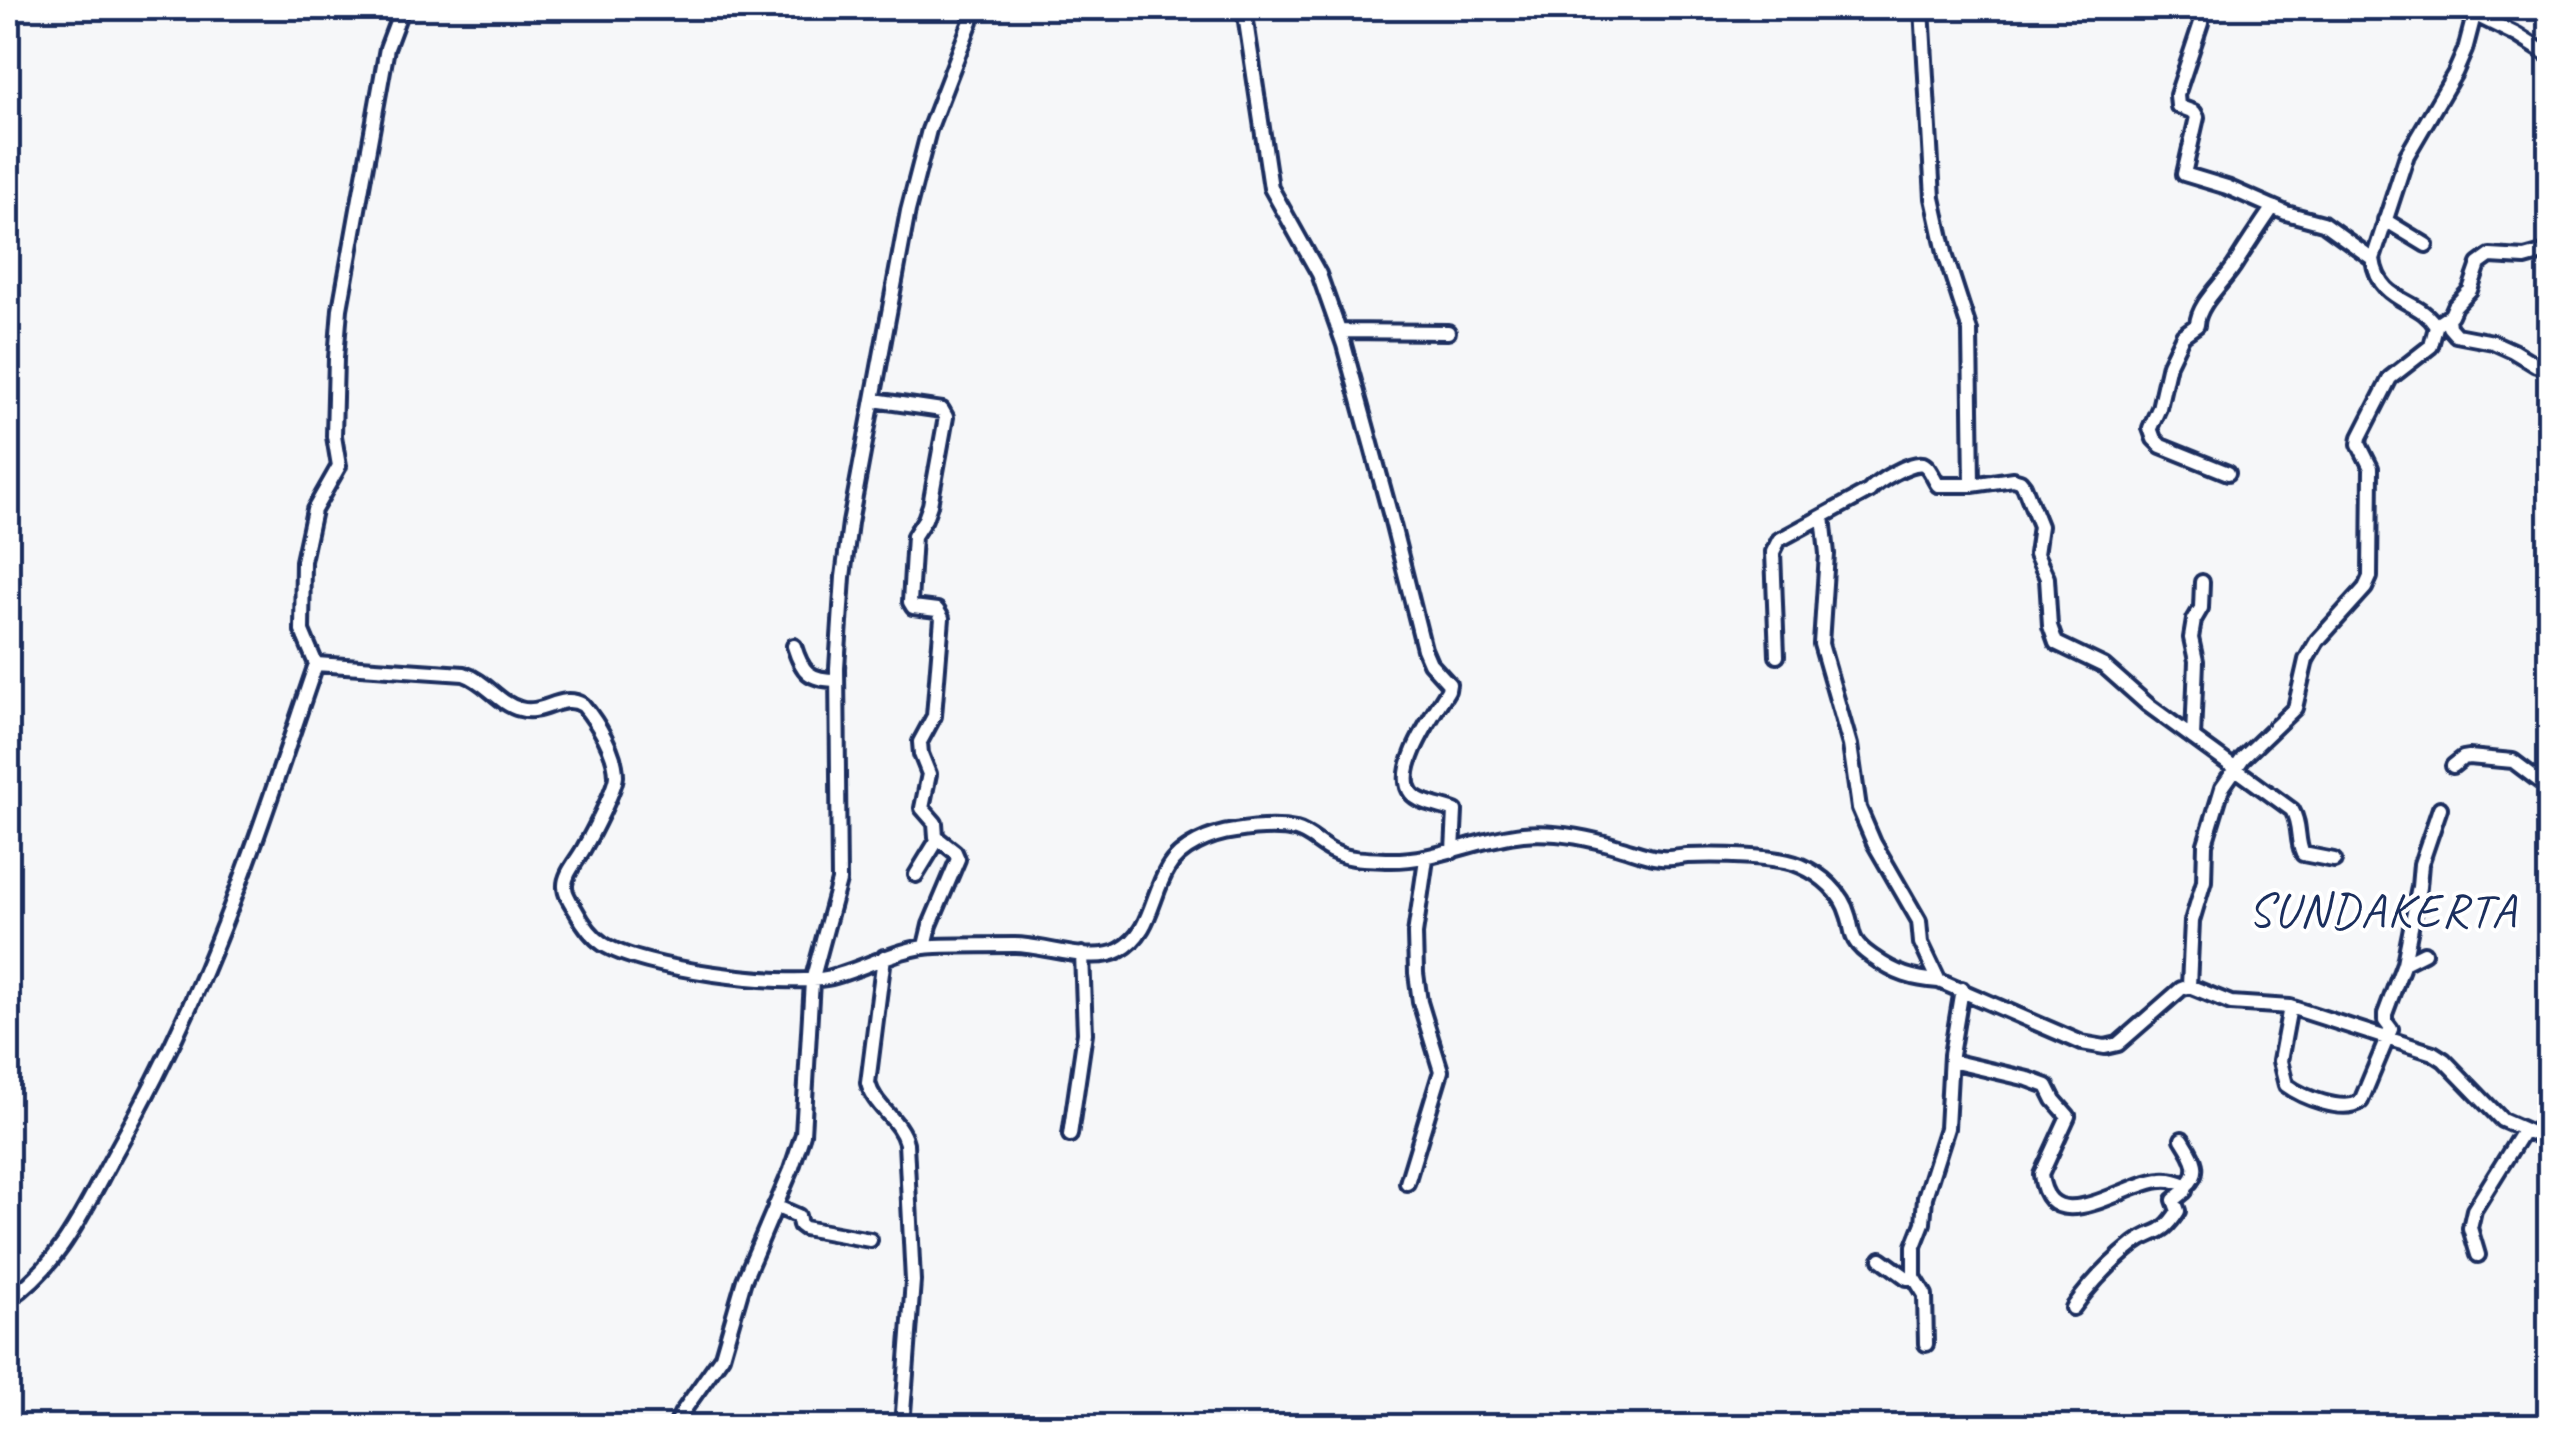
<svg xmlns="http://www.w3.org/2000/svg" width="2557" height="1434" viewBox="0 0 2557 1434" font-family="Caveat,sans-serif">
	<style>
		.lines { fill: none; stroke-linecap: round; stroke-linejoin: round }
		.minor-casing { stroke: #1b2f5e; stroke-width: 20 }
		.minor { stroke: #fff; stroke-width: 12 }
		.labels { text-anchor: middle; stroke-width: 8; stroke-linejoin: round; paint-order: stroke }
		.quarter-label { font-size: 48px; letter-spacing: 2.5px; fill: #1b2f5e; stroke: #fff }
	</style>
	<rect width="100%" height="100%" fill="#f6f7f9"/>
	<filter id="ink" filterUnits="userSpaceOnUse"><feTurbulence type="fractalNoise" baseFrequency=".01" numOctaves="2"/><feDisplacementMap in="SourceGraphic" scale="20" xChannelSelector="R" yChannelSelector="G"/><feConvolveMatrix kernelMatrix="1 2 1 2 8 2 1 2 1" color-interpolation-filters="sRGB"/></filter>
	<g filter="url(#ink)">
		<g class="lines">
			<defs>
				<path id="minor" d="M 1244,8 L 1271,188 L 1319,274 L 1344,345 L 1390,513 L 1424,649 L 1430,663 L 1449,684 L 1448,690 C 1436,711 1393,769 1411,793 C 1419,804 1444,806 1455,811 L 1453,851
					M 1922,8 L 1933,198 L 1946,257 L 1970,331 L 1972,485 L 2013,479 L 2020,481 L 2024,486 L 2040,526 L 2036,554 L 2047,578 L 2050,626 L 2056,643 L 2104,666 L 2148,705 L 2292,810 C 2301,825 2296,840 2303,854 L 2334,860
					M 2200,8 L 2201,23 L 2177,95 L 2178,106 L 2194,112 L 2197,117 L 2184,174 L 2227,187 L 2286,213 L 2323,223 L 2373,259
					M 2474,14 L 2517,35 L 2550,56
					M 2385,220 L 2426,245
					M 2448,317 L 2449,327 L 2456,335 L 2493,342 L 2513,351 L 2536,365
					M 2436,325 L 2451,315 L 2455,306 L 2470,290 L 2479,264 L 2490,256 L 2525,258 L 2550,251
					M 1340,331 L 1448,332
					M 874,400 L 942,410 L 946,417 L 930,505 L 925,519 L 914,536 L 910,602 L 913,607 L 937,610 L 942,618 L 934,716 L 920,742 L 921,754 L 929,774 L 922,808 L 935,823 L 936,837 L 955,852 L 958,859 L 930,925 L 925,946
					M 2228,473 L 2161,446 L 2154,439 L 2150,428 L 2159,408 L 2169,364 L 2183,335 L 2197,325 C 2198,303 2225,282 2236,263 C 2248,244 2260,226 2273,207
					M 1823,516 L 1827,554 L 1821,644 L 1850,745 L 1859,808 L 1874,843 L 1919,921 L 1921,943 L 1939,981
					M 794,646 C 802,672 809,680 837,680
					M 1777,656 L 1773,552 L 1779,540 L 1869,491 C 1876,482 1911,461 1923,464 C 1930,467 1934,480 1938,485 L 1972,485
					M 316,664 L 302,631 L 303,561 L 314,510 L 339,466 L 334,436 L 336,358 L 340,309 L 387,48 L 402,8
					M 2193,738 L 2196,661 L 2191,638 L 2194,620 L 2201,608 L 2202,582
					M 2453,766 L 2463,758 L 2469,757 L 2513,761 L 2550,789
					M 916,875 L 938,839
					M 884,957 L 868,1083 C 874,1107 900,1119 906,1143 L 913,1281 L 902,1426
					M 2404,963 L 2419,887 L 2421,864 L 2440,808
					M 2189,986 L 2192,921 L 2204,881 L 2205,844 L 2222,788 L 2243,758 L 2295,708 L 2306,660 L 2317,641 L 2365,588 L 2370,577 L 2371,468 L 2359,444 L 2360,437 L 2390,378 L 2431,346 L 2436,327 C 2421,298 2379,305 2373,259 L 2407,155 L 2455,73 L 2465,50 L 2476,8
					M 2290,1007 L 2280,1061 L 2286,1085 C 2302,1097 2344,1114 2361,1101 L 2391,1029 L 2385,1021 L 2385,1014 L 2404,963 L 2424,953
					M 1951,1061 L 2028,1079 L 2047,1086 L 2054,1100 L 2068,1116 L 2041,1175 C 2050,1244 2126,1181 2162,1180 C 2170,1179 2179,1182 2186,1185 L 2185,1191 L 2174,1200 L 2178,1211 C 2161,1238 2155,1228 2134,1244 C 2111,1262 2090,1284 2073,1308
					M 1070,1135 L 1085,1033 L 1082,954
					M 2182,1139 C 2192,1155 2204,1171 2186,1186
					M 1407,1183 L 1441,1071 L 1420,1002 L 1416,973 L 1415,934 L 1426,859
					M 775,1206 L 798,1216 L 800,1225 L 804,1228 L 870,1240
					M 2478,1255 L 2470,1228 L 2474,1210 L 2523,1131
					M 1881,1259 L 1907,1278 L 1914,1277 L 1914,1246 L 1923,1223 L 1925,1197 L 1947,1128 L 1951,1055 L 1962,989
					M 1914,1277 L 1925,1295 L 1926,1344
					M 8,1300 C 62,1263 83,1211 114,1155 C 145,1100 174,1043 199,985 C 244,881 279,772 316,664 L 464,674 C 486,681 499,704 520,709 C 543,716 561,692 583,705 C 597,722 616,752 616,776 C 615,790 592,834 584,848 C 578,860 564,874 565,887 C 565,895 572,904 576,911 C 583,924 591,936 603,944 C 642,969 782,987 827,978 C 864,970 897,947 936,946 C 962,945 989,945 1015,945 C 1045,945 1093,965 1120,950 C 1151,933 1151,896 1168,868 C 1180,847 1211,834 1235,831 C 1254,828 1277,826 1296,830 C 1311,834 1320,846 1334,852 C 1349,860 1369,859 1386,860 C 1435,862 1475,839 1523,834 C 1554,831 1589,838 1619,847 C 1633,851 1646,857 1661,858 C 1670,859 1679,857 1687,856 C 1716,855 1776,855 1801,866 C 1822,875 1842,893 1848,915 C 1851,923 1851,933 1855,940 C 1860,949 1867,953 1874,958 C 1896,974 1913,979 1939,981 L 2082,1043 L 2105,1047 L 2118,1044 L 2181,989 L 2189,986 L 2231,1003 L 2290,1007 L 2433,1053 L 2444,1060 L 2502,1120 L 2550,1141
					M 676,1426 L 681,1414 L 722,1356 L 744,1280 L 791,1170 L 803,1134 L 812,981 L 839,881 L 837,668 L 843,577 L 850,523 L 908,211 L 929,130 L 976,8"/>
			</defs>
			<use href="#minor" class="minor-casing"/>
			<use href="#minor" class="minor"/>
		</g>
	</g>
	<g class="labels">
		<g class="quarter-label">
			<text x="2383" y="926">SUNDAKERTA</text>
		</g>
	</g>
	<rect width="2557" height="1434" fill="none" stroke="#fff" stroke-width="40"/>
	<rect x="20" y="20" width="2517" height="1394" fill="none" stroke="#1b2f5e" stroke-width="4" filter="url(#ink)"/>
</svg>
